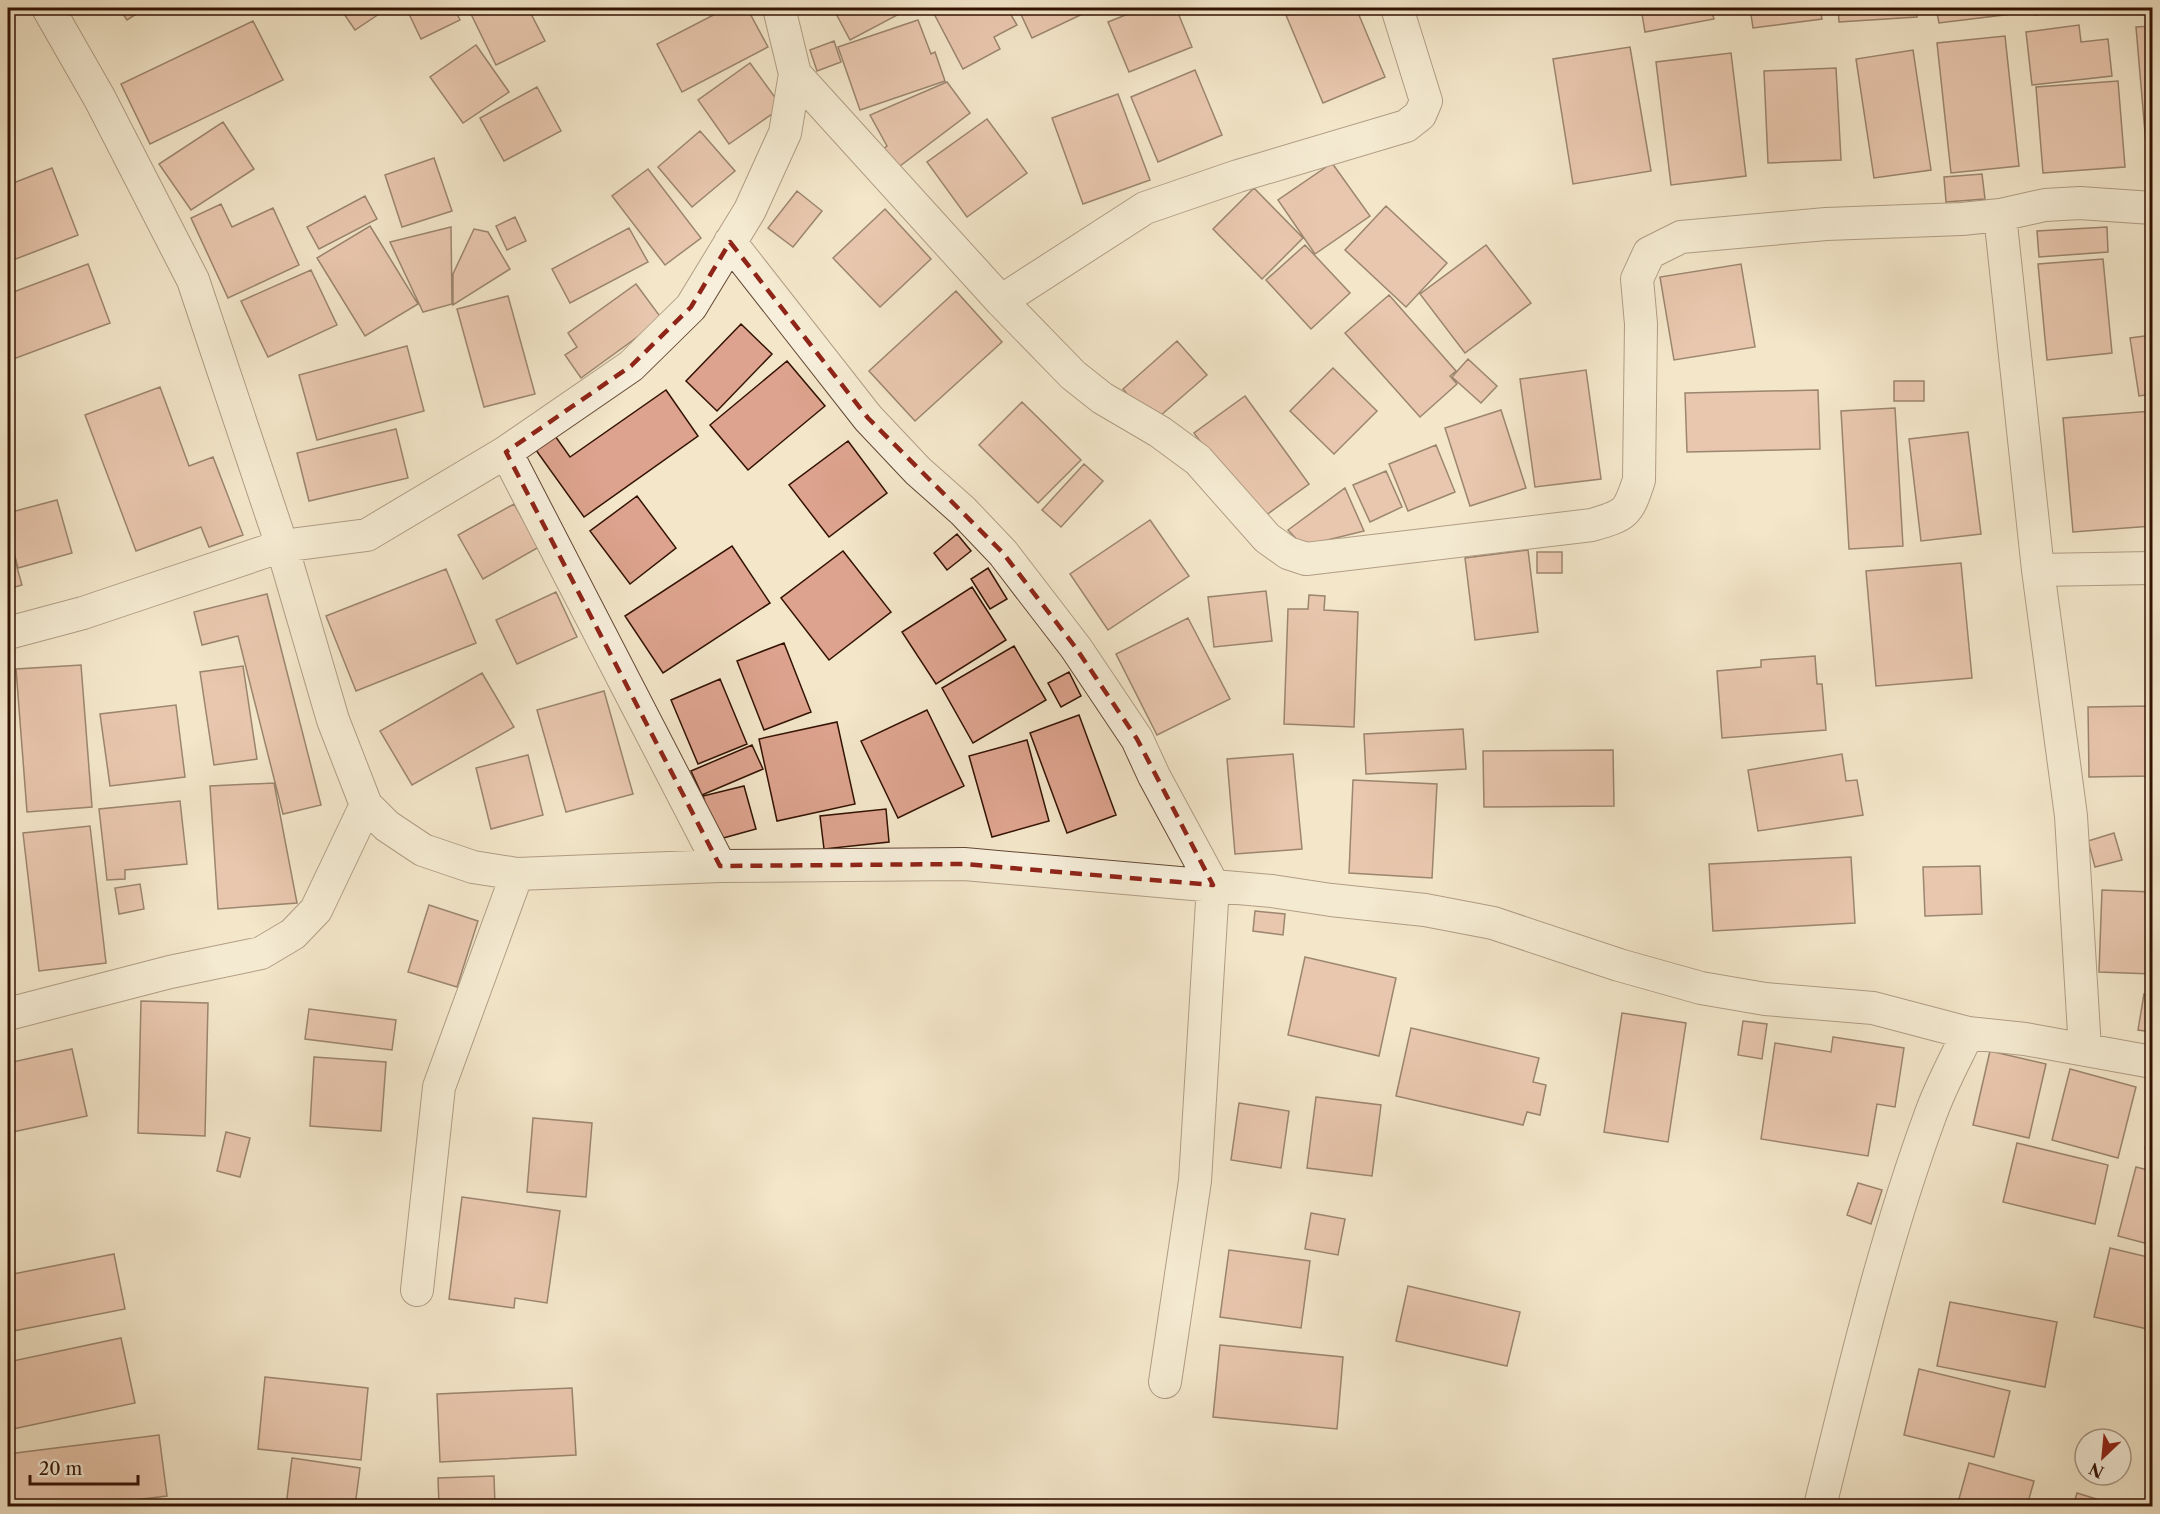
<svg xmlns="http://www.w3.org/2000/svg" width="2160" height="1514" viewBox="0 0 2160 1514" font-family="'Libre Caslon Text',serif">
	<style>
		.building { fill: #dda38e; stroke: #331203; stroke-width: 1.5 }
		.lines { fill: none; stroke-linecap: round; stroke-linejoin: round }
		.minor-casing { stroke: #634734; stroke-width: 34 }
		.minor { stroke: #f7efdc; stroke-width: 32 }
		.marked { fill: none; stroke: #8f2418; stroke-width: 4.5; stroke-dasharray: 12 8; stroke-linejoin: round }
	</style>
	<rect width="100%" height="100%" fill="#f3e6c9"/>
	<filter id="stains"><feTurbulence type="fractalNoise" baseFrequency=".00333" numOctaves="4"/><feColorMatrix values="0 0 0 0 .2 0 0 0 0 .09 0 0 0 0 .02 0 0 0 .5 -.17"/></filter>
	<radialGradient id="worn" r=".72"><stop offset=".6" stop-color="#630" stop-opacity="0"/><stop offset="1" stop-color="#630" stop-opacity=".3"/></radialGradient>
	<path class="building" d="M 119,8 L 146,8 L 127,20 Z
		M 340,8 L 388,8 L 355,30 Z
		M 423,8 L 454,8 L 460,20 L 421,39 L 409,14 Z
		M 468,8 L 528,8 L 545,41 L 496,65 Z
		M 727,8 L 747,8 L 768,47 L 682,92 L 657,44 Z
		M 833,8 L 904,8 L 905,11 L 850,40 Z
		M 931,8 L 1007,8 L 1017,25 L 994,37 L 1000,49 L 963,69 Z
		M 1018,8 L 1089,8 L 1091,10 L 1032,38 Z
		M 1143,8 L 1176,8 L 1192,47 L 1129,72 L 1108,22 Z
		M 1283,8 L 1356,8 L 1385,77 L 1323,103 Z
		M 1641,8 L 1711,8 L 1714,19 L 1645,32 Z
		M 1750,8 L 1820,8 L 1822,19 L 1753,28 Z
		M 1838,8 L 1917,8 L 1917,17 L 1839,22 Z
		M 1936,8 L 2019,8 L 2020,13 L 1939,23 Z
		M 2034,8 L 2091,8 L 2035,15 Z
		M 918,20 L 931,54 L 935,52 L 945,81 L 860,110 L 838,47 Z
		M 253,21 L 283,80 L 150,144 L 121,84 Z
		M 2079,25 L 2081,42 L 2108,39 L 2112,76 L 2032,85 L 2026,32 Z
		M 2152,26 L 2152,155 L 2147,156 L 2136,27 Z
		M 2005,36 L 2019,166 L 1951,173 L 1937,43 Z
		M 834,41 L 841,62 L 817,71 L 810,50 Z
		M 476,45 L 509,92 L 463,123 L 430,77 Z
		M 1630,47 L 1651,171 L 1573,184 L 1553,59 Z
		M 1913,50 L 1931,170 L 1874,178 L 1856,59 Z
		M 1731,53 L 1746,176 L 1671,185 L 1656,62 Z
		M 750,63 L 782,107 L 729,144 L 698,100 Z
		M 1836,68 L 1841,160 L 1768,163 L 1764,71 Z
		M 1195,70 L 1222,135 L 1158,162 L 1131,97 Z
		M 2118,81 L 2125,167 L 2043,173 L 2036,87 Z
		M 947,82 L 970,113 L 892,172 L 878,153 L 887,146 L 870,115 Z
		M 537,87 L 561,131 L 504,161 L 480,118 Z
		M 1118,94 L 1150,180 L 1083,204 L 1052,118 Z
		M 987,119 L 1027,173 L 967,217 L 927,162 Z
		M 223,122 L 254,169 L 191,210 L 159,164 Z
		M 700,131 L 735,171 L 692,207 L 658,167 Z
		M 434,158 L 452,211 L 402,227 L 385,175 Z
		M 1332,163 L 1370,216 L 1315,254 L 1278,200 Z
		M 52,168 L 78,235 L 8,262 L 8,185 Z
		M 648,169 L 701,238 L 665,265 L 612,196 Z
		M 1982,174 L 1985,199 L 1946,202 L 1944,177 Z
		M 1254,188 L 1303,238 L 1262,279 L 1213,229 Z
		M 797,191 L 822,211 L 793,247 L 768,228 Z
		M 365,196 L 377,219 L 319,249 L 307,227 Z
		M 221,204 L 232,227 L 273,208 L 299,265 L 228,298 L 191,218 Z
		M 1386,206 L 1447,263 L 1406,307 L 1345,250 Z
		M 885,209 L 931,259 L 880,307 L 833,258 Z
		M 515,217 L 526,241 L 507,250 L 496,226 Z
		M 370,226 L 418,304 L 365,336 L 317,258 Z
		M 451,227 L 452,304 L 423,312 L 390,242 Z
		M 2107,227 L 2108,252 L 2039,257 L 2037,231 Z
		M 629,228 L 648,262 L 570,303 L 552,269 Z
		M 474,229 L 488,232 L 510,269 L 453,305 L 453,274 Z
		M 1305,245 L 1350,293 L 1311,329 L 1266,280 Z
		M 1486,245 L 1531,303 L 1465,353 L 1420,294 Z
		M 2103,259 L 2112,353 L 2047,360 L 2038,264 Z
		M 88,264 L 110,323 L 8,361 L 8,294 Z
		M 1741,264 L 1755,347 L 1674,360 L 1660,277 Z
		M 311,270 L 337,325 L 268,357 L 241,301 Z
		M 636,284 L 662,319 L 581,378 L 565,355 L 577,347 L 568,333 Z
		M 956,291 L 1002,342 L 915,421 L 869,371 Z
		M 1389,295 L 1456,371 L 1450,376 L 1457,384 L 1420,417 L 1345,333 Z
		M 508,296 L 535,394 L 484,407 L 457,309 Z
		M 741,324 L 772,354 L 717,411 L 686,381 Z
		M 2152,335 L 2152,394 L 2139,396 L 2130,338 Z
		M 1177,341 L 1207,375 L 1152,423 L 1123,389 Z
		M 407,346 L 424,411 L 317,440 L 299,375 Z
		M 1468,359 L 1497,386 L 1481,403 L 1452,377 Z
		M 787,361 L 825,406 L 748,470 L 710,425 Z
		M 1333,368 L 1377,411 L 1334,454 L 1290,411 Z
		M 1586,370 L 1601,479 L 1535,487 L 1520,379 Z
		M 1894,381 L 1924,381 L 1924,401 L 1894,401 Z
		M 160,387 L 189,466 L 213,457 L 243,535 L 209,547 L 201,527 L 136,551 L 85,415 Z
		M 666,390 L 698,436 L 584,517 L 533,446 L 553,433 L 570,457 Z
		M 1818,390 L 1820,449 L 1687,452 L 1685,393 Z
		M 1245,396 L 1309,484 L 1258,521 L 1194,433 Z
		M 1022,402 L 1081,460 L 1038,503 L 979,445 Z
		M 1895,408 L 1903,546 L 1849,549 L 1841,411 Z
		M 1501,410 L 1526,488 L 1470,506 L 1445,428 Z
		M 2152,411 L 2152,463 L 2151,463 L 2152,526 L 2073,532 L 2063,418 Z
		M 396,429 L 408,478 L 309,501 L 297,453 Z
		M 1968,432 L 1981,534 L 1921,541 L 1909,439 Z
		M 848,441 L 887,493 L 829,537 L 789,485 Z
		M 1436,445 L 1455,492 L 1408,511 L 1389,464 Z
		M 1084,464 L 1103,481 L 1061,527 L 1042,510 Z
		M 1386,471 L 1402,507 L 1370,522 L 1353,485 Z
		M 1345,488 L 1364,531 L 1303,546 L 1288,530 Z
		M 637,496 L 676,548 L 630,584 L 590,531 Z
		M 57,500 L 72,553 L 18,568 L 8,530 L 8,513 Z
		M 514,504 L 539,547 L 483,579 L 458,535 Z
		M 1150,520 L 1189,576 L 1108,630 L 1070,574 Z
		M 957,534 L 971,551 L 947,570 L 934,553 Z
		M 8,536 L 22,585 L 8,589 Z
		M 732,546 L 770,603 L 663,673 L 625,616 Z
		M 1528,550 L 1538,632 L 1475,640 L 1465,558 Z
		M 843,551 L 891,612 L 829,660 L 781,598 Z
		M 1537,552 L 1562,552 L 1562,573 L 1537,573 Z
		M 1961,563 L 1972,678 L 1876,686 L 1866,571 Z
		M 988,568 L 1007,599 L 990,609 L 971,579 Z
		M 446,569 L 476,643 L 356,691 L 326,616 Z
		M 972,587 L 1006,640 L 936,684 L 902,632 Z
		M 1266,591 L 1272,641 L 1214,647 L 1208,597 Z
		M 556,592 L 577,637 L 517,664 L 496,620 Z
		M 267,594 L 321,805 L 283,814 L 238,636 L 202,645 L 194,612 Z
		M 1309,595 L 1325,596 L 1324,610 L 1358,612 L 1354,727 L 1284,724 L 1288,609 L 1308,609 Z
		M 1188,618 L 1230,699 L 1157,735 L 1116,654 Z
		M 784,643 L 811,712 L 764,730 L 737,661 Z
		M 1014,646 L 1046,700 L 973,743 L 942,688 Z
		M 1815,656 L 1817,684 L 1822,684 L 1826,730 L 1722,738 L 1717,671 L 1761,667 L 1761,660 Z
		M 81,665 L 92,807 L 27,812 L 16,669 Z
		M 243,666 L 257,759 L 214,765 L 200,672 Z
		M 1069,672 L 1081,696 L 1061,707 L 1048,683 Z
		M 482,673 L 514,727 L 412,785 L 380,731 Z
		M 720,679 L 747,744 L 698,764 L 671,700 Z
		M 604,691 L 633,794 L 566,812 L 537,710 Z
		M 176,705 L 185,777 L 110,786 L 100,714 Z
		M 2152,706 L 2152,776 L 2089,777 L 2088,707 Z
		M 927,710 L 964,786 L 898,818 L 861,741 Z
		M 1079,715 L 1116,815 L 1067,833 L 1030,733 Z
		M 837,722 L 855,804 L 777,821 L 759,739 Z
		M 1463,729 L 1466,769 L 1366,774 L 1364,734 Z
		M 1027,740 L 1049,821 L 992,837 L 969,756 Z
		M 752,745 L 763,769 L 702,795 L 691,771 Z
		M 1613,750 L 1614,806 L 1484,807 L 1483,751 Z
		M 1293,754 L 1302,849 L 1235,854 L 1227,759 Z
		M 1842,754 L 1846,781 L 1857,780 L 1863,815 L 1758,831 L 1748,770 Z
		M 528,755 L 543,815 L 491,829 L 476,768 Z
		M 1353,780 L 1437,784 L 1432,878 L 1349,873 Z
		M 274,783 L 297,903 L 218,909 L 210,786 Z
		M 744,786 L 756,829 L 716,840 L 703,796 Z
		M 180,801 L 187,864 L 125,870 L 125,879 L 107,880 L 99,809 Z
		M 886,809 L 889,842 L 824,849 L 820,816 Z
		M 90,826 L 106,963 L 39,971 L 23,833 Z
		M 2114,833 L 2122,860 L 2095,867 L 2088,841 Z
		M 1851,857 L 1855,923 L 1713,931 L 1709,864 Z
		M 1980,866 L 1982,914 L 1925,916 L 1923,867 Z
		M 140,884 L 144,909 L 119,914 L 115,888 Z
		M 2102,890 L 2152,892 L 2152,974 L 2099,972 Z
		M 429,905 L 478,921 L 457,987 L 408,972 Z
		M 1255,911 L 1285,914 L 1283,935 L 1253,931 Z
		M 1305,957 L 1396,978 L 1379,1056 L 1288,1035 Z
		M 2144,994 L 2152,996 L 2152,1032 L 2138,1030 Z
		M 141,1001 L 208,1003 L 205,1136 L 138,1133 Z
		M 309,1009 L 396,1020 L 392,1050 L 305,1039 Z
		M 1622,1013 L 1686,1023 L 1668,1142 L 1604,1132 Z
		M 1743,1021 L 1767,1024 L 1762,1059 L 1738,1055 Z
		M 1411,1028 L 1539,1058 L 1533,1082 L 1546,1085 L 1540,1115 L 1527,1112 L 1523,1125 L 1396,1096 Z
		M 1833,1037 L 1904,1048 L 1895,1107 L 1877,1104 L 1868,1156 L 1761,1139 L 1775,1043 L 1831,1052 Z
		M 72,1049 L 87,1116 L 8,1133 L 8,1063 Z
		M 1990,1051 L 2046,1064 L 2029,1138 L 1973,1125 Z
		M 314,1057 L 386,1062 L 381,1131 L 310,1126 Z
		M 2070,1069 L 2136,1087 L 2118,1158 L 2052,1140 Z
		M 1316,1097 L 1381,1105 L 1372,1176 L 1307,1168 Z
		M 1239,1103 L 1289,1111 L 1281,1168 L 1231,1160 Z
		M 533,1118 L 592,1123 L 586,1197 L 527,1192 Z
		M 2152,1123 L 2152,1151 L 2145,1149 Z
		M 226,1132 L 250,1138 L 240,1177 L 217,1171 Z
		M 2017,1143 L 2108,1165 L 2095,1224 L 2003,1202 Z
		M 2136,1167 L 2152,1171 L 2152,1245 L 2118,1236 Z
		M 1858,1183 L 1882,1190 L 1871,1224 L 1847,1215 Z
		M 462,1197 L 560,1211 L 547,1303 L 515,1298 L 514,1308 L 449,1299 Z
		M 1311,1213 L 1345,1219 L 1338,1255 L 1305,1249 Z
		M 2110,1248 L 2152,1258 L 2152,1330 L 2094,1317 Z
		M 1229,1250 L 1310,1261 L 1301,1328 L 1220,1317 Z
		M 114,1254 L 125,1309 L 8,1332 L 8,1275 Z
		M 1408,1286 L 1520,1312 L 1507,1366 L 1396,1341 Z
		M 1950,1302 L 2057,1322 L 2045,1387 L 1937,1366 Z
		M 121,1338 L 135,1403 L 8,1430 L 8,1362 Z
		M 1220,1345 L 1343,1357 L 1337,1429 L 1213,1417 Z
		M 1919,1369 L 2010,1391 L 1994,1457 L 1904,1435 Z
		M 265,1377 L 368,1388 L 361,1460 L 258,1449 Z
		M 572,1388 L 576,1455 L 440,1462 L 437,1394 Z
		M 159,1435 L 167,1496 L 84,1506 L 13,1506 L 8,1454 Z
		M 292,1458 L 360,1468 L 355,1506 L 286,1506 Z
		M 1969,1463 L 2034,1481 L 2027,1506 L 1957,1506 Z
		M 494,1476 L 495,1506 L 439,1506 L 438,1478 Z
		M 2077,1493 L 2119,1506 L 2073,1506 Z"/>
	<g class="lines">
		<defs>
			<path id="minor" d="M 48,8 L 100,99 L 193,280 L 282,546 L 333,720 L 366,805 L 387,826 L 423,850 L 473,867 L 517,874 L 720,866 L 964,864 L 1272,891 L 1331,900 L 1425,910 L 1493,923 L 1619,965 L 1701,988 L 1765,999 L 1873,1008 L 1968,1033 L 2025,1039 L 2152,1062
				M 795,74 L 1001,301 L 1145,208 L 1238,176 L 1406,126 L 1420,115 L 1426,101 L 1397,8
				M 2000,215 L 2038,570 L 2071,816 L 2085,1050
				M 730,242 L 868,418 L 918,471 L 963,511 L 1003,553 L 1076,648 L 1137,739 L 1154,776 L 1213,885 L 1195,1181 L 1165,1382
				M 1001,301 L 1073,375 L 1102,398 L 1160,432 L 1198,460 L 1267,538 L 1288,553 L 1306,559 L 1592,525 C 1626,515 1628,514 1639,480 L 1641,324 L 1637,279 L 1649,253 L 1681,237 L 1826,224 L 1962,219 L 2000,215 L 2045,205 L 2080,203 L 2152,208
				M 506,452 L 720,866
				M 2038,570 L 2152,568
				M 8,633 L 83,613 L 282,546 L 367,535 L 506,452 L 631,366 L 691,307 L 750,210 L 785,133 L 795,74 L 779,8
				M 8,1014 L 170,972 L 261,953 L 293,934 L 316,910 L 366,805
				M 417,1290 L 439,1087 L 517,874
				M 1820,1506 C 1853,1374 1883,1244 1930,1116 C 1940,1087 1955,1060 1968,1033"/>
		</defs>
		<use href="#minor" class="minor-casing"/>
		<use href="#minor" class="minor"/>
	</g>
	<path d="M0 0H2160V1514H0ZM 730,242 L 868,418 L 1003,553 L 1076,648 L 1137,739 L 1213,885 L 964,864 L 720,866 L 506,452 L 631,366 L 691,307 Z" fill="#f3e6c9" fill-opacity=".55" fill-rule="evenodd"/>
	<path class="marked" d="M 730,242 L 868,418 L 1003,553 L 1076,648 L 1137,739 L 1213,885 L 964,864 L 720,866 L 506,452 L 631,366 L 691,307 Z"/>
	<rect width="2160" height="1514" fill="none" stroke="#f3e6c9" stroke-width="30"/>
	<rect x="9" y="9" width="2142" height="1496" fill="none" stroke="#331203" stroke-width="3"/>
	<rect x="15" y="15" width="2130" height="1484" fill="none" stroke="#331203" stroke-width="1.5"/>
	<g transform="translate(2103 1457) rotate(206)"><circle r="28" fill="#f7efdc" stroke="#a99785" stroke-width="1.5"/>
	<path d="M0-4.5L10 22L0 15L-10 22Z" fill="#8f2418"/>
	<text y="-9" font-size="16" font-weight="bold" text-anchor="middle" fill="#331203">N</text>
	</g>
	<path d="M30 1475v9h108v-9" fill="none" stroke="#331203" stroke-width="3"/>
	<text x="39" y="1475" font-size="18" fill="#331203" stroke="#f7efdc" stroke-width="4.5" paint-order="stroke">20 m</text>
	<rect width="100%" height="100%" filter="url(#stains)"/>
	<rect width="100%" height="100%" fill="url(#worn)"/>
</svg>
